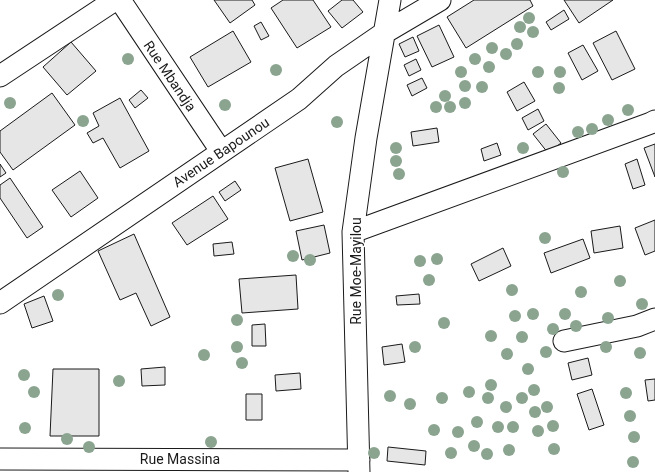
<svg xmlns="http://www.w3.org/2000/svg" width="655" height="472" viewBox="0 0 655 472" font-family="Roboto,sans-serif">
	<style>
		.building { fill: #e6e6e6; stroke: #1a1a1a }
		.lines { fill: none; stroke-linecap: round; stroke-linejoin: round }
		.minor-casing { stroke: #1a1a1a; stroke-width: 23 }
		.minor { stroke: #fff; stroke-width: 21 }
		.tree { fill: #8aa48f }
		.labels { text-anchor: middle; stroke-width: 3; stroke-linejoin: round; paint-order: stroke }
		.street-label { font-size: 14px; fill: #1a1a1a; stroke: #fff }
	</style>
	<rect width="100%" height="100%" fill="#fff"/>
	<path class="building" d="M 214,0 L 252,0 L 255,5 L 230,23 Z
		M 283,0 L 313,0 L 331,27 L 297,48 L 271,8 Z
		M 342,0 L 353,0 L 363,12 L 342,28 L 328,11 Z
		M 474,0 L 530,0 L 533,6 L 466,48 L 447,17 Z
		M 564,0 L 613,0 L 579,23 Z
		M 564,10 L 569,19 L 551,30 L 546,22 Z
		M 261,22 L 269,36 L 261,40 L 254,26 Z
		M 439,25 L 454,57 L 432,67 L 417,36 Z
		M 233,31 L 251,62 L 208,87 L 190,57 Z
		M 616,31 L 635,69 L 612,80 L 593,43 Z
		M 413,37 L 419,51 L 405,57 L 399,44 Z
		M 71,42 L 96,71 L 67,95 L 43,67 Z
		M 583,45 L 598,71 L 582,80 L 568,53 Z
		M 416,59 L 421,70 L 409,76 L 404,65 Z
		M 422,78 L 427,88 L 412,96 L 407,85 Z
		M 524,82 L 535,101 L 517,111 L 507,92 Z
		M 141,90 L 148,98 L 135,108 L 129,100 Z
		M 52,93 L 75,125 L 13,170 L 0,152 L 0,131 Z
		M 120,98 L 149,151 L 120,168 L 103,138 L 93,143 L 87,133 L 99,126 L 93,113 Z
		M 538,109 L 544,121 L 528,130 L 522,118 Z
		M 546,124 L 561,143 L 548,153 L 533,134 Z
		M 437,128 L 439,142 L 413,146 L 411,132 Z
		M 497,143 L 501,155 L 484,161 L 481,149 Z
		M 655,144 L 655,177 L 644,148 Z
		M 308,159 L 323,212 L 290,221 L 275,168 Z
		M 637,159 L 645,185 L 633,189 L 625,164 Z
		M 0,164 L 6,173 L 0,177 Z
		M 80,171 L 98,198 L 71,217 L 52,190 Z
		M 10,178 L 43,227 L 27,238 L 0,198 L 0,185 Z
		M 235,181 L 241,190 L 225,201 L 219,192 Z
		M 213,196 L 228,219 L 187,245 L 172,223 Z
		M 655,220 L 655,251 L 645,255 L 635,228 Z
		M 324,225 L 330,253 L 302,260 L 296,231 Z
		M 620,226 L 623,248 L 594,253 L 591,231 Z
		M 134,234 L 170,317 L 151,326 L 136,293 L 120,300 L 98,251 Z
		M 583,239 L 590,258 L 551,273 L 544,253 Z
		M 232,242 L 234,254 L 214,256 L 213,244 Z
		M 503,248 L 511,266 L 479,281 L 471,264 Z
		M 296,275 L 298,309 L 242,313 L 239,279 Z
		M 419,294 L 420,304 L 397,305 L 396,296 Z
		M 44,296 L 53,321 L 32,328 L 24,304 Z
		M 265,324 L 266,346 L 252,346 L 252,325 Z
		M 402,344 L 405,362 L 384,365 L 382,347 Z
		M 588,358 L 592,375 L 572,380 L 568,363 Z
		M 165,367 L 165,385 L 142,386 L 141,369 Z
		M 53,369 L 99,369 L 99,436 L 50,436 Z
		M 300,373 L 301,389 L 276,391 L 275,375 Z
		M 655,379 L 655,400 L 648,401 L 645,380 Z
		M 592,389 L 604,425 L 589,430 L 577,394 Z
		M 246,394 L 262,394 L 262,420 L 246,420 Z
		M 388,447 L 426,451 L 425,465 L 387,461 Z"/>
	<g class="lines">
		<defs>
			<path id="minor" d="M 120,0 L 221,151
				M 0,76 L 115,0
				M 353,232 L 651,123 L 655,121
				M 0,303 L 299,99 L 336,66 L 384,33 L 440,0
				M 564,341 L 637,326 L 655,319
				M 0,459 L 359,460
				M 359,472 L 353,232 L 366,138 L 390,0"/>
		</defs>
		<use href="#minor" class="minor-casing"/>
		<use href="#minor" class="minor"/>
	</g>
	<g class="tree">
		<circle cx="529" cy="18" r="6"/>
		<circle cx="520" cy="27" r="6"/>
		<circle cx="533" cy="32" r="6"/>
		<circle cx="517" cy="44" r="6"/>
		<circle cx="492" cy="48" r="6"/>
		<circle cx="506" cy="54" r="6"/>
		<circle cx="128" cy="59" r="6"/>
		<circle cx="475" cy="59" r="6"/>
		<circle cx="489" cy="67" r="6"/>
		<circle cx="276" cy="70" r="6"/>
		<circle cx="461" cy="72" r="6"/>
		<circle cx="538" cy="72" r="6"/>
		<circle cx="560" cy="72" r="6"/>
		<circle cx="465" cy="86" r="6"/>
		<circle cx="482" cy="87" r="6"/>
		<circle cx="559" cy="88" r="6"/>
		<circle cx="445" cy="96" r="6"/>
		<circle cx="10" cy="103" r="6"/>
		<circle cx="465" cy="103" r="6"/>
		<circle cx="225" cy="105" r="6"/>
		<circle cx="436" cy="107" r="6"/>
		<circle cx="450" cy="107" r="6"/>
		<circle cx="628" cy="110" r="6"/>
		<circle cx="608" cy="120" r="6"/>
		<circle cx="83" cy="121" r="6"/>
		<circle cx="337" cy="122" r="6"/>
		<circle cx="592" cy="129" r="6"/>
		<circle cx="578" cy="132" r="6"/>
		<circle cx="396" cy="148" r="6"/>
		<circle cx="523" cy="148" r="6"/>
		<circle cx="396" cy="161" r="6"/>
		<circle cx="563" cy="172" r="6"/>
		<circle cx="399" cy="174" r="6"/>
		<circle cx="545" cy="238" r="6"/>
		<circle cx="293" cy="256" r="6"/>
		<circle cx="437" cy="259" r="6"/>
		<circle cx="310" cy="260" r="6"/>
		<circle cx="420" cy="261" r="6"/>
		<circle cx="429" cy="280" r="6"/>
		<circle cx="620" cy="281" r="6"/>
		<circle cx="512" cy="290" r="6"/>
		<circle cx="581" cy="292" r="6"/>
		<circle cx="58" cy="295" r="6"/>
		<circle cx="642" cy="304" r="6"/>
		<circle cx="533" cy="314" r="6"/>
		<circle cx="565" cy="314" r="6"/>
		<circle cx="515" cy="316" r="6"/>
		<circle cx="608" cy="318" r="6"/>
		<circle cx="237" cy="320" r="6"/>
		<circle cx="444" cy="323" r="6"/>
		<circle cx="576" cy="326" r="6"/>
		<circle cx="553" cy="329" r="6"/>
		<circle cx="491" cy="336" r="6"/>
		<circle cx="522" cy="337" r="6"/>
		<circle cx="237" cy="347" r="6"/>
		<circle cx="415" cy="347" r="6"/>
		<circle cx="606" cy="347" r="6"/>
		<circle cx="546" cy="352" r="6"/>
		<circle cx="640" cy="353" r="6"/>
		<circle cx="507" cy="354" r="6"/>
		<circle cx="204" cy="355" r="6"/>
		<circle cx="242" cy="363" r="6"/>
		<circle cx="528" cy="369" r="6"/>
		<circle cx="24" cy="375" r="6"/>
		<circle cx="119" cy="381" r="6"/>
		<circle cx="491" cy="385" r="6"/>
		<circle cx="534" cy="390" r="6"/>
		<circle cx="34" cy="392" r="6"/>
		<circle cx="469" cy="392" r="6"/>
		<circle cx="626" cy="393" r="6"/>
		<circle cx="390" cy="396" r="6"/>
		<circle cx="442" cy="398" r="6"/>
		<circle cx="488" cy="398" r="6"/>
		<circle cx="522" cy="398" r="6"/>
		<circle cx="410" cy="404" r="6"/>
		<circle cx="506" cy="407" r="6"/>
		<circle cx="547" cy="407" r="6"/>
		<circle cx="535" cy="412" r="6"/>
		<circle cx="630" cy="416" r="6"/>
		<circle cx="477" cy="422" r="6"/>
		<circle cx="553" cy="426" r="6"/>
		<circle cx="498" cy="427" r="6"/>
		<circle cx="513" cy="427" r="6"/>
		<circle cx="25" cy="428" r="6"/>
		<circle cx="434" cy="430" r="6"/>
		<circle cx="538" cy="431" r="6"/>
		<circle cx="458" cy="432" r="6"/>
		<circle cx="634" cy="437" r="6"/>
		<circle cx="67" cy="439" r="6"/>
		<circle cx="211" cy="442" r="6"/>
		<circle cx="474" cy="446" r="6"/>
		<circle cx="89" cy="447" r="6"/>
		<circle cx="554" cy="449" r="6"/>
		<circle cx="509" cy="450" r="6"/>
		<circle cx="374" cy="453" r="6"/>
		<circle cx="451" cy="453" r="6"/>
		<circle cx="487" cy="454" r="6"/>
		<circle cx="633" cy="462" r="6"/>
	</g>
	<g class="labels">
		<g class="street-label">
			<text transform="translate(170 76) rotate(56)" y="5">Rue Mbandja</text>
			<text transform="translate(221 152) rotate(-34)" y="5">Avenue Bapounou</text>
			<text transform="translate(356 271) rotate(-90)" y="5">Rue Moe-Mayilou</text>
			<text x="180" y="464">Rue Massina</text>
		</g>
	</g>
</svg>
